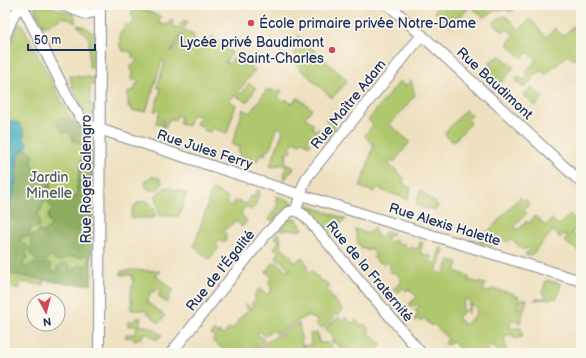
<svg xmlns="http://www.w3.org/2000/svg" width="586" height="358" viewBox="0 0 586 358" font-family="'Balsamiq Sans',sans-serif">
	<style>
		.green { fill: #b0c86d; stroke: #667c66; fill-rule: evenodd }
		.forest { fill: #8cac60; stroke: #546e5f }
		.water { fill: #3eabbd; stroke: #2c6d8e }
		.lines { fill: none; stroke-linecap: round; stroke-linejoin: round }
		.minor-casing { stroke: #84888e; stroke-width: 12 }
		.minor { stroke: #fff; stroke-width: 10 }
		.poi-dot { fill: #d1495b; stroke: #fbf7ec; stroke-width: 1.5 }
		.labels { text-anchor: middle; stroke-width: 3.5; stroke-linejoin: round; paint-order: stroke }
		.poi-label { font-size: 14px; fill: #1b2f5e; stroke: #fbf7ec; text-anchor: start }
		.street-label { font-size: 14px; fill: #1b2f5e; stroke: #fbf7ec }
		.park-label { font-size: 14px; fill: #485d62; stroke: #fbf7ec }
	</style>
	<rect width="100%" height="100%" fill="#fbf7ec"/>
	<filter id="ink" filterUnits="userSpaceOnUse"><feTurbulence type="fractalNoise" baseFrequency=".025" numOctaves="2"/><feDisplacementMap in="SourceGraphic" scale="8" xChannelSelector="R" yChannelSelector="G"/><feConvolveMatrix kernelMatrix="1 2 1 2 8 2 1 2 1" color-interpolation-filters="sRGB"/></filter>
	<filter id="wash" filterUnits="userSpaceOnUse"><feTurbulence type="fractalNoise" baseFrequency=".012" numOctaves="4" result="noise"/><feDisplacementMap in="SourceGraphic" scale="16" xChannelSelector="R" yChannelSelector="G"/><feGaussianBlur stdDeviation="0.9" result="paint"/><feColorMatrix in="noise" values="0 0 0 0 0 0 0 0 0 0 0 0 0 0 0 0 0 1.4 0 .05"/><feComposite in="paint" operator="in"/></filter>
	<g filter="url(#wash)">
		<rect width="100%" height="100%" fill="#eee0bf"/>
		<path class="green" d="M 36,5 L 45,5 L 74,14 L 76,23 L 64,17 L 44,27 L 36,13 L 35,6 Z
			M 439,5 L 483,5 L 485,7 L 487,5 L 518,6 L 511,12 C 501,7 492,11 484,18 L 470,6 L 452,27 L 434,11 Z
			M 135,6 L 161,17 L 158,22 L 164,25 L 165,24 L 168,25 L 171,20 L 173,21 L 172,23 L 174,24 L 173,26 L 178,29 L 184,20 L 188,22 L 171,51 L 172,52 L 185,31 L 194,35 L 193,38 L 198,44 L 204,48 L 213,35 L 222,45 L 227,45 L 225,48 L 232,53 L 225,62 L 229,64 L 234,57 L 237,60 L 239,57 L 255,70 L 238,92 L 242,94 L 249,83 L 256,88 L 247,102 L 234,95 L 230,101 L 236,105 L 227,133 L 212,128 L 211,132 L 203,130 L 204,127 L 196,124 L 199,116 L 192,114 L 188,126 L 179,123 L 181,117 L 177,115 L 175,120 L 169,119 L 166,127 L 162,126 L 164,120 L 162,120 L 160,125 L 156,123 L 160,111 L 157,110 L 156,111 L 154,111 L 161,89 L 157,87 L 165,63 L 162,61 L 146,111 L 132,111 L 132,107 L 128,107 L 128,91 L 134,91 L 135,85 L 138,84 L 137,80 L 132,80 L 133,71 L 130,69 L 131,66 L 136,62 L 137,60 L 132,57 L 132,53 L 129,51 L 123,51 L 122,48 L 120,47 L 120,32 L 123,31 L 125,24 L 131,26 L 135,18 L 131,16 L 132,11 L 134,12 L 133,10 Z
			M 502,16 L 507,17 L 519,30 L 530,19 L 546,37 L 555,28 L 563,36 L 581,20 L 581,52 L 574,60 L 568,55 L 545,75 L 541,71 L 524,88 L 514,80 L 518,76 L 523,80 L 528,75 L 525,72 L 536,60 L 528,52 L 522,58 L 507,44 L 514,35 L 507,29 L 504,32 L 493,23 Z
			M 20,24 L 22,24 L 68,114 L 91,138 L 93,143 L 91,284 L 70,284 L 44,280 L 43,285 L 21,282 L 19,289 L 9,287 L 9,288 L 5,287 L 5,61 L 17,25 Z
			M 77,25 L 85,27 L 95,35 L 95,68 L 89,68 L 89,39 Z
			M 298,36 L 348,81 L 332,98 L 293,62 Z
			M 500,55 L 514,67 L 500,84 L 489,73 L 493,68 L 488,64 L 494,58 L 497,59 Z
			M 70,76 L 89,77 L 91,78 L 96,79 L 96,85 L 90,85 L 90,105 L 95,107 L 95,115 L 88,115 L 85,113 L 72,87 Z
			M 411,80 L 415,95 L 390,125 L 410,142 L 394,162 L 391,159 L 389,164 L 404,178 L 403,184 L 411,188 L 408,199 L 381,190 L 382,188 L 378,187 L 375,192 L 360,187 L 374,145 L 364,136 L 373,125 L 368,120 L 400,81 L 406,86 Z
			M 531,87 L 543,97 L 536,106 L 523,95 Z
			M 267,89 L 270,91 L 271,89 L 277,93 L 280,89 L 282,91 L 278,97 L 284,102 L 286,99 L 292,104 L 297,97 L 312,109 L 305,117 L 314,125 L 312,128 L 315,130 L 317,128 L 325,134 L 332,126 L 325,119 L 328,116 L 334,121 L 335,130 L 327,140 L 321,135 L 320,136 L 326,142 L 325,143 L 312,135 L 307,140 L 311,143 L 309,146 L 303,141 L 299,144 L 295,141 L 290,147 L 292,149 L 289,153 L 287,152 L 285,153 L 287,155 L 285,162 L 294,168 L 284,180 L 283,179 L 287,166 L 280,164 L 279,166 L 275,165 L 274,167 L 270,166 L 283,131 L 278,126 L 269,151 L 266,150 L 265,155 L 260,154 L 257,162 L 239,156 L 240,152 L 238,151 L 240,147 L 232,145 L 243,109 L 250,113 Z
			M 465,110 L 472,115 L 468,119 L 471,123 L 453,142 L 444,134 Z
			M 152,176 L 161,179 L 160,182 L 163,183 L 157,190 L 149,190 L 145,186 L 146,180 Z
			M 166,187 L 187,193 L 179,216 L 159,216 C 159,208 156,202 156,195 Z
			M 212,190 L 220,192 L 220,194 L 227,197 L 228,204 L 232,206 L 235,201 L 247,204 L 250,196 L 254,197 L 257,190 L 260,191 L 255,206 L 251,210 L 247,207 L 244,207 L 241,214 L 247,221 L 242,227 L 236,221 L 223,231 L 227,235 L 225,238 L 227,240 L 224,243 L 220,240 L 216,246 L 219,248 L 209,259 L 194,247 Z
			M 420,190 L 438,205 L 436,210 L 429,208 L 428,209 L 416,205 Z
			M 276,196 L 292,202 L 292,205 L 283,210 L 273,221 L 268,219 L 278,206 Z
			M 520,197 L 524,201 L 526,199 L 529,204 L 524,210 L 527,213 L 514,226 L 519,230 L 526,221 L 529,223 L 535,216 L 546,226 L 552,219 L 559,225 L 570,214 L 576,221 L 575,223 L 577,224 L 579,223 L 581,224 L 572,233 L 579,240 L 581,240 L 581,253 L 564,241 L 568,237 L 564,234 L 560,238 L 553,231 L 531,256 L 525,255 L 530,249 L 528,247 L 524,250 L 511,239 L 507,242 L 501,237 L 492,246 L 478,242 Z
			M 147,201 L 154,207 L 155,218 L 131,218 C 131,207 136,201 147,201 Z
			M 307,205 L 346,219 L 338,226 L 339,228 L 331,236 L 305,207 Z
			M 295,218 L 303,228 L 302,230 L 279,230 L 288,219 Z
			M 374,227 L 375,228 L 373,232 L 377,233 L 376,236 L 381,237 L 386,231 L 393,233 L 386,239 L 389,243 L 394,239 L 400,245 L 403,243 L 408,249 L 410,247 L 418,249 L 420,242 L 423,243 L 420,253 L 432,257 L 430,262 L 435,263 L 440,248 L 444,249 L 437,269 L 435,271 L 444,274 L 449,260 L 458,262 L 455,271 L 469,276 L 468,280 L 485,284 L 483,291 L 490,292 L 491,289 L 513,293 L 513,295 L 519,297 L 516,309 L 518,309 L 521,299 L 527,299 L 520,323 L 512,319 L 509,328 L 521,328 L 523,337 L 514,339 L 513,334 L 504,336 L 507,353 L 498,353 L 491,345 L 486,349 L 490,353 L 469,353 L 468,352 L 460,353 L 457,350 L 459,349 L 453,341 L 447,345 L 445,343 L 448,339 L 434,324 L 431,326 L 424,318 L 420,321 L 418,319 L 416,321 L 414,318 L 418,314 L 415,310 L 419,307 L 416,304 L 412,308 L 409,304 L 417,297 L 409,289 L 406,291 L 403,288 L 397,293 L 393,289 L 402,282 L 399,279 L 400,278 L 395,272 L 393,273 L 392,272 L 390,273 L 389,272 L 390,271 L 390,265 L 387,262 L 384,265 L 381,262 L 379,263 L 373,257 L 376,255 L 370,248 L 367,251 L 364,248 L 363,249 L 358,244 L 355,229 L 368,234 ZM 465,299 L 470,301 L 467,313 L 468,314 L 471,304 L 477,309 L 475,316 L 464,325 L 457,317 L 465,311 L 462,308 Z
			M 278,232 L 280,234 L 281,247 L 293,258 L 293,262 L 296,262 L 302,257 L 308,266 L 306,268 L 309,272 L 311,270 L 316,277 L 317,276 L 322,282 L 325,281 L 330,287 L 327,290 L 332,296 L 330,299 L 334,299 L 343,310 L 321,329 L 315,323 L 317,321 L 314,317 L 312,319 L 308,315 L 276,334 L 272,330 L 265,336 L 259,331 L 257,334 L 265,340 C 256,345 244,357 234,351 L 233,353 L 225,353 L 226,352 L 212,340 L 215,337 L 211,334 L 214,330 L 218,334 L 219,332 L 223,335 L 229,328 L 232,330 L 241,317 L 249,310 L 244,306 L 246,304 L 252,309 L 254,306 L 251,304 L 256,298 L 254,296 L 259,289 L 267,295 L 272,289 L 270,287 L 271,286 L 268,283 L 272,277 L 266,272 L 273,263 L 274,264 L 276,262 L 287,271 L 290,269 L 276,257 L 279,252 L 274,248 L 279,241 L 274,237 Z
			M 129,270 L 160,271 L 156,276 L 174,290 L 169,296 L 170,297 L 166,303 L 158,296 L 161,291 L 157,288 L 153,293 L 151,291 L 147,302 L 165,316 L 159,323 L 144,310 L 131,310 L 131,303 L 133,303 L 133,301 L 131,301 L 131,291 L 134,280 L 132,280 L 132,275 L 121,275 L 121,271 L 129,271 Z
			M 546,280 L 561,284 L 557,298 L 534,300 L 535,299 L 545,298 L 546,296 L 542,293 Z
			M 339,317 L 342,320 L 346,317 L 352,323 L 356,320 L 361,326 L 364,324 L 370,330 L 368,332 L 382,345 L 373,353 L 345,353 L 335,342 L 333,344 L 331,342 L 334,339 L 325,328 Z
			M 135,318 L 141,318 L 139,325 L 151,327 L 162,335 L 156,340 L 149,334 L 142,334 L 142,338 L 137,338 L 137,341 L 134,341 L 134,338 L 125,337 L 126,334 L 135,334 L 138,326 L 128,326 L 128,321 L 135,321 Z
			M 299,323 L 302,346 L 311,345 L 310,334 L 318,333 L 319,343 L 328,343 L 337,353 L 248,353 Z"/>
		<path class="forest" d="M 60,118 L 68,119 L 91,138 L 93,143 L 91,265 L 89,264 L 89,257 L 87,255 L 79,257 L 70,256 L 61,261 L 55,260 L 51,256 L 46,261 L 37,261 L 30,254 L 30,248 L 32,244 L 31,241 L 31,236 L 34,234 L 35,236 L 38,234 L 38,231 L 43,232 L 51,226 L 50,222 L 48,221 L 49,212 L 53,209 C 48,204 46,200 50,193 L 63,194 L 70,200 L 74,199 L 76,195 L 83,146 L 77,142 L 73,141 L 72,136 L 68,132 L 62,132 L 57,123 Z
			M 24,149 L 27,149 L 33,155 C 33,159 31,162 32,164 C 32,169 38,170 40,173 L 49,176 L 51,179 L 50,189 L 43,186 L 37,187 L 37,189 C 41,195 46,195 44,204 L 42,205 L 41,210 L 38,214 L 40,227 L 31,228 L 29,237 L 20,237 L 22,244 L 27,246 L 28,249 L 26,252 L 28,258 L 24,260 L 24,263 L 22,265 L 26,267 L 34,263 C 40,265 44,262 51,264 L 51,270 L 53,272 L 57,272 L 57,267 L 62,264 L 69,264 L 71,272 L 74,271 L 77,266 L 86,265 L 91,266 L 91,284 L 70,284 L 5,273 L 5,219 L 10,206 L 16,181 L 18,154 Z"/>
		<path class="water" d="M 5,120 L 19,123 L 24,131 L 24,139 L 29,144 L 18,154 L 14,192 L 5,219 Z"/>
	</g>
	<g filter="url(#ink)">
		<g class="lines">
			<defs>
				<path id="minor" d="M 22,5 L 72,105 L 81,118 L 93,127 L 301,195 L 581,281
					M 62,5 L 86,14 L 99,11
					M 389,5 L 581,182
					M 5,36 L 14,14 L 22,6
					M 296,210 L 303,186 L 307,177 L 422,35
					M 296,210 L 305,216 L 421,353
					M 5,350 L 8,353
					M 99,353 L 100,5
					M 171,353 L 268,232 L 289,212 L 296,210"/>
			</defs>
			<use href="#minor" class="minor-casing"/>
			<use href="#minor" class="minor"/>
		</g>
	</g>
	<g class="poi-dot">
		<circle cx="251" cy="23" r="4"/>
		<circle cx="332" cy="50" r="4"/>
	</g>
	<g class="labels">
		<g class="poi-label">
			<text x="259" y="28">École primaire privée Notre-Dame</text>
			<text x="324" y="47" text-anchor="end">Lycée privé Baudimont<tspan x="324" dy="16">Saint-Charles</tspan></text>
		</g>
		<g class="street-label">
			<text transform="translate(495 83) rotate(43)" y="5">Rue Baudimont</text>
			<text transform="translate(348 104) rotate(-51)" y="5">Rue Maître Adam</text>
			<text transform="translate(205 149) rotate(18)" y="5">Rue Jules Ferry</text>
			<text transform="translate(86 179) rotate(-90)" y="5">Rue Roger Salengro</text>
			<text transform="translate(445 224) rotate(17)" y="5">Rue Alexis Halette</text>
			<text transform="translate(220 270) rotate(-51)" y="5">Rue de l'Égalité</text>
			<text transform="translate(370 271) rotate(50)" y="5">Rue de la Fraternité</text>
		</g>
		<g class="park-label">
			<text x="49" y="182">Jardin<tspan x="49" dy="16">Minelle</tspan></text>
		</g>
	</g>
	<rect width="586" height="358" fill="none" stroke="#fbf7ec" stroke-width="20"/>
	<g transform="translate(46 312) rotate(173)"><circle r="19" fill="#fbf7ec" stroke="#a1a7b3"/>
	<path d="M0-3L7 15L0 10L-7 15Z" fill="#d1495b"/>
	<text y="-6" font-size="11" font-weight="bold" text-anchor="middle" fill="#1b2f5e">N</text>
	</g>
	<path d="M28 44v6h67v-6" fill="none" stroke="#1b2f5e" stroke-width="2"/>
	<text x="34" y="44" font-size="12" fill="#1b2f5e" stroke="#fbf7ec" stroke-width="3" paint-order="stroke">50 m</text>
</svg>
